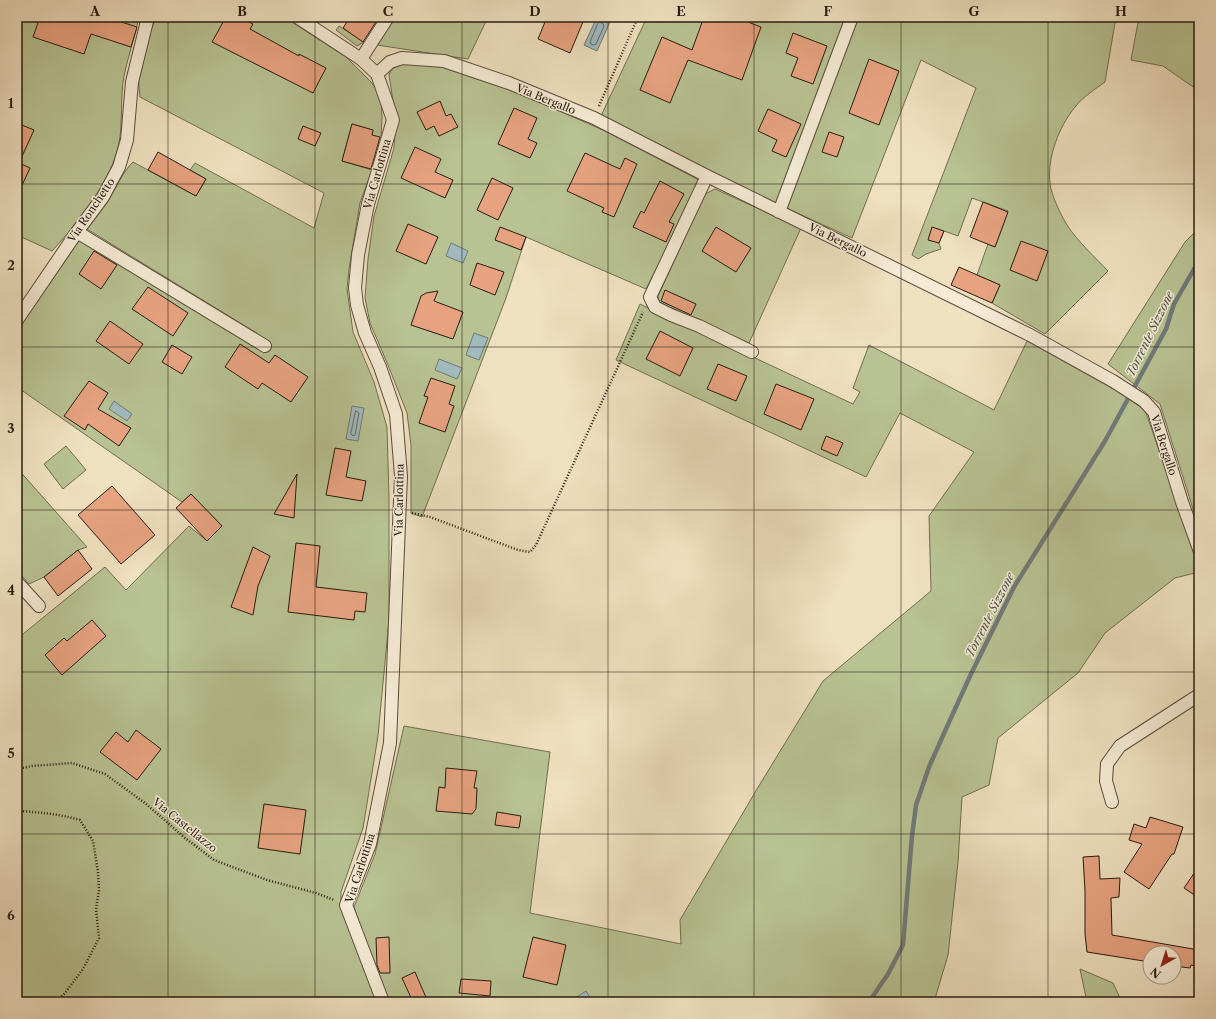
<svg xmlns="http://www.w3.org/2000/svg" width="1216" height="1019" viewBox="0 0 1216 1019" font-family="'Libre Caslon Text',serif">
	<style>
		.green { fill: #b8c292; stroke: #706e51 }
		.water { fill: #a0babe; stroke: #707a78 }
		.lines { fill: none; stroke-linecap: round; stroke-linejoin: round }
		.shore { stroke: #646a67; stroke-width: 1 }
		.stream { stroke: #707a78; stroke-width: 4.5 }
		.building { fill: #e7a380; stroke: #281b10 }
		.minor-casing { stroke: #5a4c3c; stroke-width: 14 }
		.path { stroke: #281b10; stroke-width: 2.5; stroke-dasharray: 1 2; stroke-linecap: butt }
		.minor { stroke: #f5ebd5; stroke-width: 12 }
		.grid { fill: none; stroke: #281b10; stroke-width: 1; stroke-opacity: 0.55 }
		.labels { text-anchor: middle; stroke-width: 3; stroke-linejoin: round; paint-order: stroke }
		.street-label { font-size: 11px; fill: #281b10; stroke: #f5ebd5 }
		.water-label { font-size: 12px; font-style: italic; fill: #52534d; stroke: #f5ebd5 }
		.neatline { fill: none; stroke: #281b10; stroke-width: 1.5 }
		.grid-label { font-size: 13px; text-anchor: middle; font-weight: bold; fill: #281b10 }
	</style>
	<rect width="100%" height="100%" fill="#efe0bf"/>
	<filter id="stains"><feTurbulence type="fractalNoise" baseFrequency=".005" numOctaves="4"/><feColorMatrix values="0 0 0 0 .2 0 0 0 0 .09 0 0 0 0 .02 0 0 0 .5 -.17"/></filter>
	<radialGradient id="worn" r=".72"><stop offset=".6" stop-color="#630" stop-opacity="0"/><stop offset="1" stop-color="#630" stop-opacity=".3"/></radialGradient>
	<path class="green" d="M 17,17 L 139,17 C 135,37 128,56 124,76 C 120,98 123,121 119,143 C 112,180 77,224 52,251 L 17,235 Z
		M 156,17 L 284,17 L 346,57 L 371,82 L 381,96 L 382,117 L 381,138 L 372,135 L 373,130 L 352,124 L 342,161 L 372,170 L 360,203 L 349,269 L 347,289 L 353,332 L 374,382 L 387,427 L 389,497 L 389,620 L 378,736 L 363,828 L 341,892 L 341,902 L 379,1002 L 17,1002 L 17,639 L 105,567 L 126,590 L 189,526 L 207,541 L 222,526 L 191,494 L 182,502 L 17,387 L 17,331 L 80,239 L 254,345 L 258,334 L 87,229 C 94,220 101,211 108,201 C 115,190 124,170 133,162 L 196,196 L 206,179 L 190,170 L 195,163 L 314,228 L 324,193 L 140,97 L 138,75 L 142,55 Z
		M 393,17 L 488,17 L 468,59 L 377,45 Z
		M 647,17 L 1116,17 L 1105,82 C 1095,89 1083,97 1075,107 C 1059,127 1047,157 1050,183 C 1051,195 1061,215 1067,225 C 1078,242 1094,256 1108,271 L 1045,334 L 992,303 L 1000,285 L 977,275 L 988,244 L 995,247 L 1008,211 L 972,198 L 958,236 L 944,231 L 939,243 L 941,249 L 926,254 L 918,259 L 912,255 L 976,88 L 921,60 L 852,238 L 775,203 L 601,116 Z
		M 1139,17 L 1199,17 L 1199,91 L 1163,66 L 1131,60 Z
		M 339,26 L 364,42 L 357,46 L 336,30 Z
		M 400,64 L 441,64 L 507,88 L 605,131 L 699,180 L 682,220 L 646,289 L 526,237 L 506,298 L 422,517 L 411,513 L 411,445 L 407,413 L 388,365 L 370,323 L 365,298 L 368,259 L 374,216 L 394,148 L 396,120 L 389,75 L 391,70 Z
		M 715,189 L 801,228 L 749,343 L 659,302 L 658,296 L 705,194 Z
		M 1199,228 L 1199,508 L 1194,512 L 1160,404 L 1108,364 L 1185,242 Z
		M 640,304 L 853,404 L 860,392 L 853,388 L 869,345 L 994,410 L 1027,341 L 1117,391 L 1145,410 L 1199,565 L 1199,572 L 1175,578 L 1105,633 L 1078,673 L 998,738 L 989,785 L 962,797 L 958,862 L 948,955 L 934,1002 L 385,1002 L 354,907 L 375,854 L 404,726 L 550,752 L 530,913 L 681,944 L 680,920 L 757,789 L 823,681 L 931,591 L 929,516 L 974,452 L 900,413 L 866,477 L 616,360 Z
		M 66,446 L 86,470 L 63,489 L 44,464 Z
		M 17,468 L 87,547 L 78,550 L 44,577 L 29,584 L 17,570 Z
		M 1080,969 L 1113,983 L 1122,1002 L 1087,1002 Z"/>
	<path class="water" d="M 597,17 L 610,22 L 597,51 L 584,45 Z
		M 451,243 L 468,251 L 463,263 L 446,256 Z
		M 474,333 L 488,338 L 479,360 L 466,355 Z
		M 439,359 L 462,368 L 457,379 L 435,370 Z
		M 114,401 L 132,414 L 127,421 L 109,409 Z
		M 352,406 L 364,408 L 358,441 L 346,439 Z
		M 586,991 L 592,1001 L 569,1002 Z"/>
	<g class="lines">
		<path class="shore" d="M 600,22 L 603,24 L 604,26 L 596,44 L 593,45 L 591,44 L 590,42 L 598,23 Z
			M 356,411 L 359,413 L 355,435 L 353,436 L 351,434 Z"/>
		<path class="stream" d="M 869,1002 L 888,974 L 903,945 L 912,836 L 916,805 L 929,767 L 950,720 L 971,674 L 1014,587 L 1105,441 L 1166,329 L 1174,304 L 1194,269 L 1199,263"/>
	</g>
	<path class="building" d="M 40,17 L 106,17 L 137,27 L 131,47 L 91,34 L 84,54 L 33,37 Z
		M 226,17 L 239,17 L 253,24 L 250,29 L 299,56 L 299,54 L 326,68 L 313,93 L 212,42 Z
		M 350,17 L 379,17 L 363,42 L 343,28 Z
		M 547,17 L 585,17 L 570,53 L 538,39 Z
		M 704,17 L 735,17 L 761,27 L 742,80 L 688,60 L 670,103 L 640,90 L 662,37 L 692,50 Z
		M 793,33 L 827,46 L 813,84 L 791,76 L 798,58 L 786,53 Z
		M 869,59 L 899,71 L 879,125 L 849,113 Z
		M 440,101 L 446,116 L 451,114 L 458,127 L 439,136 L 434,126 L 426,130 L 417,112 Z
		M 514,108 L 537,118 L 528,139 L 537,143 L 530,158 L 498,144 Z
		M 768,109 L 801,124 L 786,157 L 772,151 L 777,140 L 758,131 Z
		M 17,123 L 34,130 L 19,163 L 30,168 L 17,196 Z
		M 352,124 L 373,130 L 372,135 L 380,137 L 371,169 L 342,161 Z
		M 303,126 L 321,133 L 315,146 L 298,139 Z
		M 829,132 L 844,137 L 837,157 L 822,152 Z
		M 415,147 L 441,159 L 435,172 L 453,180 L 445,198 L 401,178 Z
		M 158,152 L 206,179 L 196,196 L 148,170 Z
		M 585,153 L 620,169 L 625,158 L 637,164 L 614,217 L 602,212 L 604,208 L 567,191 Z
		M 492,178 L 513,188 L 498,220 L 477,210 Z
		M 660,181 L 684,194 L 669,222 L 674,224 L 666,242 L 633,227 L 641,211 L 644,213 Z
		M 983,202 L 1008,212 L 995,247 L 970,237 Z
		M 408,224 L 438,237 L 426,264 L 396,251 Z
		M 500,227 L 526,237 L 521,250 L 495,240 Z
		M 716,227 L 751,248 L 736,272 L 702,251 Z
		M 932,227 L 944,231 L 939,243 L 928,240 Z
		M 1021,241 L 1048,251 L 1037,281 L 1010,270 Z
		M 94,251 L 117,265 L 101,289 L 79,274 Z
		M 477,263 L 504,272 L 495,295 L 470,285 Z
		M 959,267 L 1000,285 L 992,303 L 951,285 Z
		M 148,287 L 188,313 L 173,336 L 132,309 Z
		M 665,290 L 696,304 L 691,315 L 661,301 Z
		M 438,291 L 434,301 L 463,312 L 453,339 L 411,325 L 421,296 L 426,293 Z
		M 110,321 L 143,344 L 129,364 L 96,341 Z
		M 660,331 L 693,348 L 680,376 L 646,359 Z
		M 240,344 L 269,363 L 275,355 L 308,377 L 291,402 L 262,383 L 258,389 L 225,367 Z
		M 172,345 L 192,357 L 182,374 L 162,362 Z
		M 718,364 L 747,376 L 736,401 L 707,389 Z
		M 431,378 L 455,386 L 449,404 L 454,406 L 445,432 L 419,423 L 428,397 L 424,396 Z
		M 89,381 L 108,393 L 98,409 L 131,428 L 119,446 L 88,424 L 85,430 L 64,416 Z
		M 776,384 L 814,399 L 801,430 L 764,414 Z
		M 826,436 L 843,443 L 837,456 L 821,449 Z
		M 335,448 L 351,451 L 346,477 L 366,481 L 362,501 L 326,495 Z
		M 297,474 L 294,518 L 274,514 Z
		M 112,486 L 155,535 L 121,564 L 78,515 Z
		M 191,494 L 222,526 L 207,541 L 176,508 Z
		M 296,543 L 320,546 L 316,587 L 367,593 L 365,612 L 355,611 L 354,620 L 288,612 Z
		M 253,547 L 270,556 L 258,586 L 253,615 L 231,607 Z
		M 78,550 L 92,569 L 58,596 L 44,577 Z
		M 92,620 L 106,636 L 62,675 L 45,655 L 64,638 L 67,641 Z
		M 136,730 L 161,749 L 137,780 L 100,752 L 116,732 L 128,742 Z
		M 446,768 L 477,771 L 474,788 L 477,788 L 476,809 L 472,814 L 436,811 L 439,787 L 445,788 Z
		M 264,804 L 306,810 L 300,854 L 258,848 Z
		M 497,812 L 521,816 L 519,828 L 495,825 Z
		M 1150,817 L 1183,827 L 1174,854 L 1172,854 L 1149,889 L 1124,872 L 1142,844 L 1129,840 L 1134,824 L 1146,828 Z
		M 1099,856 L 1100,879 L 1120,878 L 1119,897 L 1111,898 L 1112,935 L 1199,950 L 1199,967 L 1191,965 L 1190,968 L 1174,966 L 1174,953 L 1150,953 L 1150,962 L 1087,952 L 1085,934 L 1085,891 L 1083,857 Z
		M 1199,866 L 1199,898 L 1184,888 Z
		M 389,937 L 390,973 L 380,973 L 377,965 L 376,938 Z
		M 533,937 L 566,945 L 557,985 L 523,977 Z
		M 415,972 L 428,1002 L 413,1002 L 402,978 Z
		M 461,979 L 491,981 L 490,996 L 459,993 Z"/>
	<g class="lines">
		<defs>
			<path id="minor" d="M 297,17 L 361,59 L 377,74 L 393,120 L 368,204 L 358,255 L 355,288 L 357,305 L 365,333 L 380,367 L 396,414 L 401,476 L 390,743 L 370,844 L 346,905 L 383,1002
				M 361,59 L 388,17
				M 377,74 L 390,62 L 402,58 L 444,61 L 509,83 L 594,118 L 707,176 L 1030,335 L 1113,381 L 1144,401 L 1154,412 L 1182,502 L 1199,549
				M 707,176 L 650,297 L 655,307 L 671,315 L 699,326 L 752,352
				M 779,212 L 852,17
				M 77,232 L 265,346
				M 17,320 L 77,232 L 103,197 L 119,167 L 127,140 L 132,82 L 148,17
				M 17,582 L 39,606
				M 1112,802 L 1106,781 L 1107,764 L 1120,746 L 1199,695"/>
		</defs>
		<use href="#minor" class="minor-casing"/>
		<path class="path" d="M 599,106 L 638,17
			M 412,513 L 430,517 L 518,550 L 530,552 L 536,545 L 643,312
			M 17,769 L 32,766 L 72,763 L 105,774 L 145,803 L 185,838 L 214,860 L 267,880 L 316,893 L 334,900
			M 17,811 C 39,812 59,814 80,820 L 93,841 L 98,872 L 99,890 L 96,909 L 99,938 L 83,969 L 65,993 L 56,1002"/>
		<use href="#minor" class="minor"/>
	</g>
	<path class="grid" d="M 168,17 L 168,1002M 315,17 L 315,1002M 462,17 L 462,1002M 608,17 L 608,1002M 754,17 L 754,1002M 901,17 L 901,1002M 1048,17 L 1048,1002M 17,184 L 1199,184M 17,347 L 1199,347M 17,510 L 1199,510M 17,672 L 1199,672M 17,834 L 1199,834"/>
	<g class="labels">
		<g class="street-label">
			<text transform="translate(546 99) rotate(22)" y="4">Via Bergallo</text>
			<text transform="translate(377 174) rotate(-74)" y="4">Via Carlottina</text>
			<text transform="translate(91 210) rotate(-56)" y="4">Via Ronchetto</text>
			<text transform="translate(838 240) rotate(26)" y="4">Via Bergallo</text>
			<text transform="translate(1164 445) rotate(72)" y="4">Via Bergallo</text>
			<text transform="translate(399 500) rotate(-89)" y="4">Via Carlottina</text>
			<text transform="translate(185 825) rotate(39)" y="4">Via Castellazzo</text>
			<text transform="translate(360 868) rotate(-72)" y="4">Via Carlottina</text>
		</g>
		<g class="water-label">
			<text transform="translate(1150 334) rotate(-64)" y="4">Torrente Sizzone</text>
			<text transform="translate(990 615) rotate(-63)" y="4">Torrente Sizzone</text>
		</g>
	</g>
	<rect width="1216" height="1019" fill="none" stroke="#efe0bf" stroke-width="44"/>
	<g transform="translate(1162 965) rotate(219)"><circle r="19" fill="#f5ebd5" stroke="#a39886"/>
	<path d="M0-3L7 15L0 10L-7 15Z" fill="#8f2418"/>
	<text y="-6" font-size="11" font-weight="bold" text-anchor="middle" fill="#281b10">N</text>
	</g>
	<rect x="22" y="22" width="1172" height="975" class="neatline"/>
	<g class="grid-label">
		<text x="95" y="16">A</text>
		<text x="242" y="16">B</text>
		<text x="388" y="16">C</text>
		<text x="535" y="16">D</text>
		<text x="681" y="16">E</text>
		<text x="828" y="16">F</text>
		<text x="974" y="16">G</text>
		<text x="1121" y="16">H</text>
		<text x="11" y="108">1</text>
		<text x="11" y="270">2</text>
		<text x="11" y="433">3</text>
		<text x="11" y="595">4</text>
		<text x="11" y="758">5</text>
		<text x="11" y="920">6</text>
	</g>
	<rect width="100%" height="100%" filter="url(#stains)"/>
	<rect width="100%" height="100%" fill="url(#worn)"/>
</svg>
